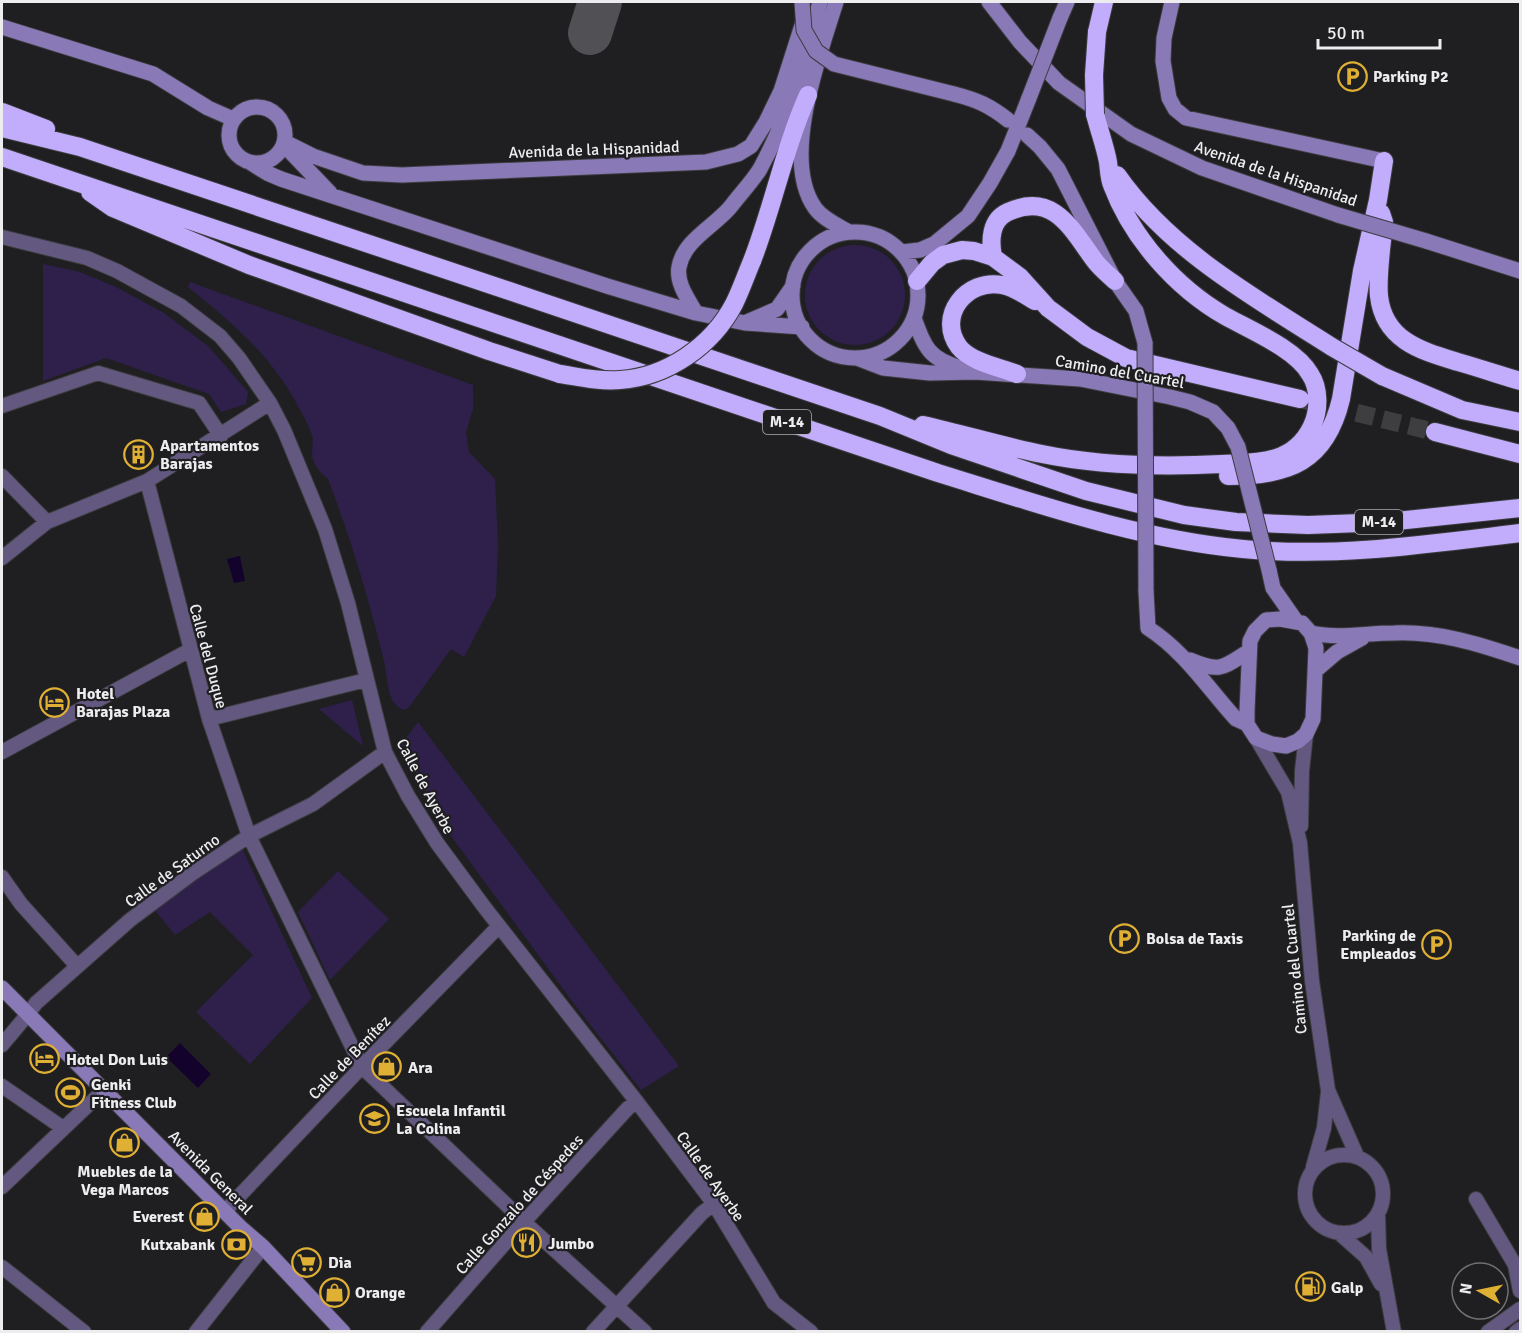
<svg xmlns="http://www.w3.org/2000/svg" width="1522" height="1333" viewBox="0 0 1522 1333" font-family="Signika,sans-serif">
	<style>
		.green { fill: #2e204b }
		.water { fill: #13032c }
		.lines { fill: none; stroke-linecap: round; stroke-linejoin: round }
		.taxiway { stroke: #515054; stroke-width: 44 }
		.highway-tunnel { stroke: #3e3e41; stroke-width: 18; stroke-dasharray: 18 9; stroke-linecap: butt }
		.street-casing { stroke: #3c3c3f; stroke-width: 16 }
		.secondary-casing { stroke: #3c3c3f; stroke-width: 17 }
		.highway-casing { stroke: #3c3c3f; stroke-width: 20 }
		.street { stroke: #635980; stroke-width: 14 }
		.secondary { stroke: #8a79b7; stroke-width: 15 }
		.highway { stroke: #c1adfb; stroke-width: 18 }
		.secondary-bridge-casing { stroke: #3c3c3f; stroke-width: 17; stroke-linecap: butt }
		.highway-bridge-casing { stroke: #3c3c3f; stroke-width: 20; stroke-linecap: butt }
		.secondary-bridge { stroke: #8a79b7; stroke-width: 15 }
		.highway-bridge { stroke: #c1adfb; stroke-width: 18 }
		.labels { text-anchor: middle; stroke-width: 4.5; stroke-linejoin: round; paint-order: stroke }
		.shield { fill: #1f1f22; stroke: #afaeb2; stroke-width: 1.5 }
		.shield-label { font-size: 15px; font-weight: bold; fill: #edecef }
		.poi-label { font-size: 16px; font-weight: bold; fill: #edecef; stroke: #1f1f22; text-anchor: start }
		.street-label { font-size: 16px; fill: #edecef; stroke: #1f1f22 }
	</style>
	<rect width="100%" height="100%" fill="#1f1f22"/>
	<path class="green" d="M805 295a50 50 0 1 1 100 0a50 50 0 1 1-100 0Z
		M 43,264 L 80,272 L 116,287 L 164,313 L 208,346 L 248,392 L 246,404 L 221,412 L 209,394 L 106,358 L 43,381 Z
		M 190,282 L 473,385 L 473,409 L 466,432 L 469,452 L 495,479 L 498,545 L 496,596 L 464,657 L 451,649 L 409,707 L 404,710 C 386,704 388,677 384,661 C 369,599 351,539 328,479 C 320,473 312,463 312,453 C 312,446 314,440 312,435 C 307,422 300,409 293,397 C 266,351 229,320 188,287 Z
		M 352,700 L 363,746 L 319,709 Z
		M 418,722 L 679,1066 L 641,1090 L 575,1005 L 443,825 L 401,745 Z
		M 241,846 L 312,998 L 250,1064 L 196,1012 L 253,955 L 210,912 L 175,935 L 154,909 Z
		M 338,871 L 389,919 L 330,980 L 298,912 Z"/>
	<path class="water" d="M 240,556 L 245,581 L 234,583 L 227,559 Z
		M 180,1043 L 211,1074 L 198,1088 L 166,1057 Z"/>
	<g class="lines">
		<path class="taxiway" d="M 590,33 L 600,2"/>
		<path class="highway-tunnel" d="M 1304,400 L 1435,432"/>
		<defs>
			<path id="street" d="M 2,237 L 87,258 L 117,271 L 181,306 L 220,336 L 239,358 L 270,403 L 284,430 L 325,529 L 348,603 L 385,752 L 408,796 L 437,843 L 485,908 L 637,1102 L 714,1204 L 774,1303 L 811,1332
				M 2,406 L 98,373 L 199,403 L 221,436
				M 2,476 L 47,522
				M 147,481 L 209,719 L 249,836 L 362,1067 L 535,1232 L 645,1332
				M 2,558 L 47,522 L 147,481 L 270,403
				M 209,719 L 366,680
				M 1256,738 L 1288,792 L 1300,843 L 1312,981 L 1328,1090 L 1357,1156
				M 2,752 L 190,650
				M 1301,826 L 1302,771 L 1306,734
				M 2,877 L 21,904 L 77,966
				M 2,1045 L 28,1014 L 36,1003 L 130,920 L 193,873 L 249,836 L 313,804 L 385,752
				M 2,1086 L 63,1128
				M1305 1194a39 39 0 1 1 78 0a39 39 0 1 1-78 0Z
				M 1313,1167 L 1324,1128 L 1328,1092
				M 2,1187 L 103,1091
				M 1476,1199 L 1515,1265 L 1520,1291
				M 225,1211 L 375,1053 L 499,926
				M 1378,1214 L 1379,1249 L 1394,1332
				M 1339,1233 L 1366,1257 L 1381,1284
				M 2,1267 L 84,1332
				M 196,1332 L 263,1247
				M 427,1332 L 512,1235 L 628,1108 L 637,1102
				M 593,1332 L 702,1213 L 714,1204
				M 1488,1332 L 1520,1309
				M 1516,1332 L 1520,1329"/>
			<path id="secondary" d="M 836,2 C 820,54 780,159 815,208 C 823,219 837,225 849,232
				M 989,2 L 1020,42 L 1059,83 L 1131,134 L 1202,168 L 1338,215
				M 1172,2 L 1164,38 L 1163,61 L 1169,98 L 1175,109 L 1186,118 L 1384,161
				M 1060,18 L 1067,2
				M 2,27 L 153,74 L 208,108 L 233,119
				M 954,94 C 977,100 989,105 1008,120
				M229 135a28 28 0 1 1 56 0a28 28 0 1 1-56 0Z
				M 1027,135 L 1040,147 L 1058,169 L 1115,281 L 1136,311 L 1145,343
				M 285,142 L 313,156 L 363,173 L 402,175 L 706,162 L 738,154 L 751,146 L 766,122 L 781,91 L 805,16
				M 284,145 L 330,193
				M 251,163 L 267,173 L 281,179 L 607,286 L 696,313 L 745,323 L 802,327
				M792 295a63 63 0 1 1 126 0a63 63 0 1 1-126 0Z
				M 1426,241 L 1520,271
				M 902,252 L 920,250 L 934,244 L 968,216 L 990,183 L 1008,151 L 1029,98
				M 696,313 C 688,299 676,283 679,267 C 684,239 717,225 732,205 C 741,193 752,182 760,169 C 789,116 804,59 820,2
				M 914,318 C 925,348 929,359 961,368
				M 747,322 L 777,309 L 793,286
				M 857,358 L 883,368 L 930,373 L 975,372 L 1080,379 L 1170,397 L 1190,402 L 1213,412 L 1228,428 L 1238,447
				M 1269,570 L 1273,588 L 1296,621
				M 1146,591 L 1148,628 C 1185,652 1207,687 1236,719 L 1247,724
				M 1280,619 L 1302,623 L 1311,633 L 1316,648 L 1313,719 L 1306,734 L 1298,741 L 1286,746 L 1272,744 L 1256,738 L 1247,724 L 1247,711 L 1250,641 L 1255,631 L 1266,620 Z
				M 1311,633 C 1339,639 1365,633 1394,633 C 1438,631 1479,644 1520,658
				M 1190,660 C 1221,673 1222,668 1249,651
				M 1316,670 L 1337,652 L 1362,638
				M 2,988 L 241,1228 L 263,1247 L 343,1332"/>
			<path id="highway" d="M 1097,32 L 1104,2
				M 2,112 L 46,129
				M 2,128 L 80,147 L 530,298 L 880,416 L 951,445 L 1086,491 L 1184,515 L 1236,522 L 1308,525 L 1387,522 L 1520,508
				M 2,157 L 938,473 C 1038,504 1138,539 1243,549 C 1336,558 1429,544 1520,533
				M 1117,175 C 1170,251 1255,298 1332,347
				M 90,192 L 113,208 L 249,265 L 489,351 L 560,374
				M 1381,213 L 1384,222 C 1382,244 1377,275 1379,296 C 1384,341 1422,351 1458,362 C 1479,368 1500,375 1520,381
				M 993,257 C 990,241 990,220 1008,212 C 1054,191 1072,230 1095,261 C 1101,269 1109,275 1115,281
				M 752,261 C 773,207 784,149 808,95
				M 917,281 L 932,263 L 943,255 L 962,250 L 974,251 L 993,257 L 1020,277 L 1048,308 L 1087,337 L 1126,358 L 1300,399
				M 1017,374 C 999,367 971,362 959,347 C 936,316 967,278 1002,285 C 1014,287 1025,295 1035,301
				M 1382,376 L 1462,410 L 1520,422
				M 923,425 C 963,434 1002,446 1042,454 C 1100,466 1163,467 1222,464 C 1240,463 1259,464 1276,458 C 1292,453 1305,441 1312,426 C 1319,411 1320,389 1310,374 C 1296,349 1250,330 1225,316 C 1175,287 1132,238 1112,185 C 1109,178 1109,169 1108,162 C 1105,146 1099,130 1095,114
				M 1435,432 L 1520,454
				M 1228,476 C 1289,476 1326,462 1341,399 L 1362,271 L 1378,200 L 1384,161"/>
		</defs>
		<use href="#street" class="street-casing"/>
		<use href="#secondary" class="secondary-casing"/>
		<use href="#highway" class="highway-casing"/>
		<use href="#street" class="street"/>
		<use href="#secondary" class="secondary"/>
		<use href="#highway" class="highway"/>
		<defs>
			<path id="secondary-bridge" d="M 802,2 L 804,30 L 816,51 L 834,64 L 954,94
				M 1029,98 L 1060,18
				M 1338,215 L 1426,241
				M 1145,343 L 1146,591
				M 1238,447 L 1269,570"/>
			<path id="highway-bridge" d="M 1095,114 L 1094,75 L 1097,32
				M 1332,347 L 1382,376
				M 560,374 C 579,377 600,382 620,380 C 667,377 712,346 734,304 C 741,290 746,275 752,261"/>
		</defs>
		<use href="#secondary-bridge" class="secondary-bridge-casing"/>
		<use href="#highway-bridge" class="highway-bridge-casing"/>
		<use href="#secondary-bridge" class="secondary-bridge"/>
		<use href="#highway-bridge" class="highway-bridge"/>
	</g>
	<defs>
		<symbol id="parking-ring" viewBox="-11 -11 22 22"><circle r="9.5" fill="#1f1f22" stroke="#e0b034" stroke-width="1.5"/><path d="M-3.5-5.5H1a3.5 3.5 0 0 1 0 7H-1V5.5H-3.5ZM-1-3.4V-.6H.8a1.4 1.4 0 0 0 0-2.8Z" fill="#e0b034"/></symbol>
		<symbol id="building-ring" viewBox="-11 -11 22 22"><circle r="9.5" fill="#1f1f22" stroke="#e0b034" stroke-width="1.5"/><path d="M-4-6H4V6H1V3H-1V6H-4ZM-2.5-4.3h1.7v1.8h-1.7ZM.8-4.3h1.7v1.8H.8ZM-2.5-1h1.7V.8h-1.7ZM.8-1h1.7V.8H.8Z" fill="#e0b034"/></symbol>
		<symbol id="hotel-ring" viewBox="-11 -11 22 22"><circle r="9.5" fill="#1f1f22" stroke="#e0b034" stroke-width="1.5"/><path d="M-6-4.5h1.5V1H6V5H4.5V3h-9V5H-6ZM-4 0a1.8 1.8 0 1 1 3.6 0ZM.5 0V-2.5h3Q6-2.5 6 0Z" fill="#e0b034"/></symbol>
		<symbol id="shop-ring" viewBox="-11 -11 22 22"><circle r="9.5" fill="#1f1f22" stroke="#e0b034" stroke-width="1.5"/><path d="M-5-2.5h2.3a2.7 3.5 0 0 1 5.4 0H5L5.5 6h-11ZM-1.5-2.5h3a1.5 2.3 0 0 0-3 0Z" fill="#e0b034"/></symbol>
		<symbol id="stadium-ring" viewBox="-11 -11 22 22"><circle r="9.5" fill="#1f1f22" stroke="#e0b034" stroke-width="1.5"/><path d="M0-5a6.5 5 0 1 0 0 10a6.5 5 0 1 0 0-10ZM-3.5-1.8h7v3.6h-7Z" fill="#e0b034"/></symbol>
		<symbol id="school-ring" viewBox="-11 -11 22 22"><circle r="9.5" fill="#1f1f22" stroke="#e0b034" stroke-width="1.5"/><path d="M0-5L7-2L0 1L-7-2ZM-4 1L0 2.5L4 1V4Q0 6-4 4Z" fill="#e0b034"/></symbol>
		<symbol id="restaurant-ring" viewBox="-11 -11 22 22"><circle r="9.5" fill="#1f1f22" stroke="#e0b034" stroke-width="1.5"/><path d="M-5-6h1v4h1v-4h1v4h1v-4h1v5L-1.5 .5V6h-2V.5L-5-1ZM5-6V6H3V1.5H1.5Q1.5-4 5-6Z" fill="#e0b034"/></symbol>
		<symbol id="bank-ring" viewBox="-11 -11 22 22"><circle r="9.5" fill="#1f1f22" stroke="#e0b034" stroke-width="1.5"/><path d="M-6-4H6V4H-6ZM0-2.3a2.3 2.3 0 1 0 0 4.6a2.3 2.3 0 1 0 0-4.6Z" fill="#e0b034"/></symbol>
		<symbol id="supermarket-ring" viewBox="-11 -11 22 22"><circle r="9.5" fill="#1f1f22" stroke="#e0b034" stroke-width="1.5"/><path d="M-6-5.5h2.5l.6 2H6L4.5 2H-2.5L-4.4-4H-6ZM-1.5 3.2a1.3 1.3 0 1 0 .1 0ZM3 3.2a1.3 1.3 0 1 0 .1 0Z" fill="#e0b034"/></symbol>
		<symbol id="fuel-ring" viewBox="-11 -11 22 22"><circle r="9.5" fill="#1f1f22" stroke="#e0b034" stroke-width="1.5"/><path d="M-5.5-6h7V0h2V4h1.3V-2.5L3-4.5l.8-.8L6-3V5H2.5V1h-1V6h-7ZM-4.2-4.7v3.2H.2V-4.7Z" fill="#e0b034"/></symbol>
	</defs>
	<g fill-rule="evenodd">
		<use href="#parking-ring" x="1336" y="60" width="33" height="33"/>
		<use href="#building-ring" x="122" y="438" width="33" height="33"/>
		<use href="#hotel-ring" x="38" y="686" width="33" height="33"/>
		<use href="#parking-ring" x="1108" y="922" width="33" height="33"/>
		<use href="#parking-ring" x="1420" y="928" width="33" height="33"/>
		<use href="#hotel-ring" x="28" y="1042" width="33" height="33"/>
		<use href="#shop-ring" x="370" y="1050" width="33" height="33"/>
		<use href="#stadium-ring" x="54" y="1076" width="33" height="33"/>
		<use href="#school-ring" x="358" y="1102" width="33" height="33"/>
		<use href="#shop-ring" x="108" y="1126" width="33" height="33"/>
		<use href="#shop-ring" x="188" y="1200" width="33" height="33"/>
		<use href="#restaurant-ring" x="510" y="1226" width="33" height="33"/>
		<use href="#bank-ring" x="220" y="1228" width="33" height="33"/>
		<use href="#supermarket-ring" x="290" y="1246" width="33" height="33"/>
		<use href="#fuel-ring" x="1294" y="1270" width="33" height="33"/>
		<use href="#shop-ring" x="318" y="1276" width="33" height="33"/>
	</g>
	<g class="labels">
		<g class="shield">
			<rect x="763" y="410" width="48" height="24" rx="4.5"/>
			<rect x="1355" y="510" width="48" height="24" rx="4.5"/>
		</g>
		<g class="shield-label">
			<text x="787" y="427">M-14</text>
			<text x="1379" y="527">M-14</text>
		</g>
		<g class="poi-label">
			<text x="1373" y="82">Parking P2</text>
			<text x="160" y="451">Apartamentos<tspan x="160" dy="18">Barajas</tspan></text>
			<text x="76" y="699">Hotel<tspan x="76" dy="18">Barajas Plaza</tspan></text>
			<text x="1416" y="941" text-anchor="end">Parking de<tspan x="1416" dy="18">Empleados</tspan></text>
			<text x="1146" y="944">Bolsa de Taxis</text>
			<text x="66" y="1065">Hotel Don Luis</text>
			<text x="408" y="1073">Ara</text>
			<text x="91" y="1090">Genki<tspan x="91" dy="18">Fitness Club</tspan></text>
			<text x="396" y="1116">Escuela Infantil<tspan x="396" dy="18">La Colina</tspan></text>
			<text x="125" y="1177" text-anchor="middle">Muebles de la<tspan x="125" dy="18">Vega Marcos</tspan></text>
			<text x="184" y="1222" text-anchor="end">Everest</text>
			<text x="548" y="1249">Jumbo</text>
			<text x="215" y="1250" text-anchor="end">Kutxabank</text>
			<text x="328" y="1268">Dia</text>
			<text x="1331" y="1293">Galp</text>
			<text x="355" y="1298">Orange</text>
		</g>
		<g class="street-label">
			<text transform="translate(594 149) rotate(-2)" y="6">Avenida de la Hispanidad</text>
			<text transform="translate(1276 173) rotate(19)" y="6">Avenida de la Hispanidad</text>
			<text transform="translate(1120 371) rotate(10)" y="6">Camino del Cuartel</text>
			<text transform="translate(209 656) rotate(75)" y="6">Calle del Duque</text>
			<text transform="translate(426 786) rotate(62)" y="6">Calle de Ayerbe</text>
			<text transform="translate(172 870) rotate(-36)" y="6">Calle de Saturno</text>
			<text transform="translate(1294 969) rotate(-96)" y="6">Camino del Cuartel</text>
			<text transform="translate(349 1057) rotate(-46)" y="6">Calle de Benítez</text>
			<text transform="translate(211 1172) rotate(45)" y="6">Avenida General</text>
			<text transform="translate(711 1176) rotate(55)" y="6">Calle de Ayerbe</text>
			<text transform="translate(519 1204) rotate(-48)" y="6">Calle Gonzalo de Céspedes</text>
		</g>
	</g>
	<rect width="1522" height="1333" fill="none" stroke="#edecef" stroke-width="6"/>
	<g transform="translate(1480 1291) rotate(279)"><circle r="28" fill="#1f1f22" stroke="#717174" stroke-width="1.5"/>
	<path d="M0-4.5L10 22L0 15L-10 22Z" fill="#e0b034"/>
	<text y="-9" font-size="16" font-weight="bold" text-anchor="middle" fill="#edecef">N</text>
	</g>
	<path d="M1318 39v9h122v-9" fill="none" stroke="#edecef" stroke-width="3"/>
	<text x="1327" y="39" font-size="18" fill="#edecef" stroke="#1f1f22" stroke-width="4.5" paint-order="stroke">50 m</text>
</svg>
